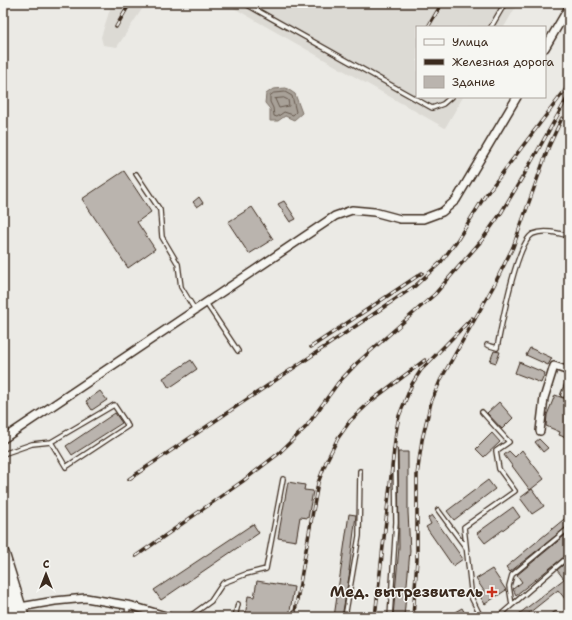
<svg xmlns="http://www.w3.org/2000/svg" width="572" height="620" viewBox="0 0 572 620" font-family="'Shantell Sans',sans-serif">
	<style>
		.built { fill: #dcdad4 }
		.water { fill: #a8a198; stroke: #7c7167 }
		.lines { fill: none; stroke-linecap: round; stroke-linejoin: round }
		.shore { stroke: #675a4f; stroke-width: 1 }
		.building { fill: #bab4ae; stroke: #3b2a1e }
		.lane-casing { stroke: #3b2a1e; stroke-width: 6 }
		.street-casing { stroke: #3b2a1e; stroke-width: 10 }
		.primary-casing { stroke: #3b2a1e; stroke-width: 14 }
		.lane { stroke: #f6f6f2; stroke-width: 3.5 }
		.street { stroke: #f6f6f2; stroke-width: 7 }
		.primary { stroke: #f6f6f2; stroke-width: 11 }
		.rail-casing { stroke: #3b2a1e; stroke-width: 3.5 }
		.rail { stroke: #f6f6f2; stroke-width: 2; stroke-dasharray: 6; stroke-linecap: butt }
		.poi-dot { fill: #c8321e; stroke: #f6f6f2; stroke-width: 1.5 }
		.labels { text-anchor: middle; stroke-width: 3; stroke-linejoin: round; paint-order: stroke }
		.poi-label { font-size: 15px; font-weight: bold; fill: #3b2a1e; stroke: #f6f6f2; text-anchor: end }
	</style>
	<rect width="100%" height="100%" fill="#ebeae5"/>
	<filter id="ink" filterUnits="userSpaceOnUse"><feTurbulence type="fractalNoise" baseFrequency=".025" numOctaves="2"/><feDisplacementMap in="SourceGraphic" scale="8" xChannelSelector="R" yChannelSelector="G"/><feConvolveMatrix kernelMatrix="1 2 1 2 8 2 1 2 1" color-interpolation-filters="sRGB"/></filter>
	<g filter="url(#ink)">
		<path class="built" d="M 112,3 L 146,3 L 117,47 L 103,45 L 101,37 Z
			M 225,3 L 518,3 L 504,27 L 417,27 L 417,97 L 463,97 L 445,128 Z"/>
		<path class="water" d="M 286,88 L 295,94 L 302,113 L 294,120 L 285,116 L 278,121 L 270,121 L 270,109 L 265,103 L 266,94 L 273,89 Z"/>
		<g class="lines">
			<path class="shore" d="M 274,93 L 285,92 L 292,96 L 296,112 L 293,115 L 284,112 L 277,117 L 274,116 L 273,108 L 270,102 L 270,96 Z
				M 284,98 L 288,100 L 289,106 L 279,108 L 275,99 Z"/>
		</g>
		<path class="building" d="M 124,171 L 151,212 L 137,222 L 155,249 L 128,268 L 82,199 Z
			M 199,197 L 203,203 L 197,207 L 193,202 Z
			M 284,201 L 296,219 L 290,222 L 278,204 Z
			M 252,207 L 273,239 L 249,254 L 228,222 Z
			M 530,348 L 552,358 L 548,365 L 526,355 Z
			M 494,351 L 500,352 L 496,363 L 490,361 Z
			M 191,360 L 197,369 L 169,388 L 163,378 Z
			M 519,362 L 545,373 L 541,383 L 515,373 Z
			M 100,391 L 107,400 L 92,410 L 86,401 Z
			M 555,395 L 569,400 L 569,439 L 559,435 L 560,432 L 546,426 L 547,415 Z
			M 499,402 L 513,418 L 502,429 L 487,413 Z
			M 115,413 L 122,423 L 72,455 L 66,446 Z
			M 492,433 L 500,442 L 484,457 L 476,449 Z
			M 539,439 L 548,448 L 543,452 L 535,442 Z
			M 522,450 L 544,479 L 530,490 L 504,455 L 509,451 L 515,457 Z
			M 398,452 L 408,452 L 408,512 L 410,551 L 404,617 L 393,616 L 399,547 Z
			M 488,480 L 495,489 L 454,520 L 447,511 Z
			M 288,482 L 305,485 L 304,490 L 313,491 L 308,518 L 300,517 L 296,541 L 278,538 Z
			M 532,489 L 544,506 L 532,514 L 520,498 Z
			M 513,507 L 520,517 L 485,543 L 477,533 Z
			M 349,514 L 356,515 L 349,571 L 350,571 L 342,617 L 334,617 Z
			M 432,515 L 463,559 L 453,566 L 426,527 L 431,524 L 428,518 Z
			M 569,515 L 569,525 L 510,572 L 506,567 Z
			M 253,524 L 259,533 L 161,600 L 154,590 Z
			M 569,532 L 569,553 L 516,595 L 513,589 L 522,582 L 517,575 Z
			M 569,560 L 569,604 L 558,590 L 524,617 L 515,617 L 564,579 L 557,570 Z
			M 492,569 L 506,590 L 485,604 L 479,595 L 484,591 L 476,579 Z
			M 257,581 L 294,587 L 289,617 L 245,617 L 248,596 L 254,597 Z
			M 462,608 L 467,617 L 458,617 L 455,612 Z"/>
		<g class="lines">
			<defs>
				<path id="lane" d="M 244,3 L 432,108 L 443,104 L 451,97
					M 491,27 L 505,3
					M 136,174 L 160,210 L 162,237 L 178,264 L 181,287 L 195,310
					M 206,303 L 238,351
					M 487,345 L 497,348 C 501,328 516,243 533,234 C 544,229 558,233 569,236
					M 563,395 L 569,379
					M 3,454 L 32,444 L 51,442 L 114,405 L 128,426 L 66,467 L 51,442
					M 438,510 L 466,548
					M 512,605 L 509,586 L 512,575 L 569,528
					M 127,617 L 128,605
					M 189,617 L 211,601 L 223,583 L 246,574 L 266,569 L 283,479
					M 235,617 L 238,604
					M 345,617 L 359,536 L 360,471
					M 390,617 L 396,522 L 395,450
					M 481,617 L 472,599 L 464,527 L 515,491 L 499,469 L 496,451 L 509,442 L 482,412
					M 498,617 L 569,556
					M 552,617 L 556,614 L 564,617"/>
				<path id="street" d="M 545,48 L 569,7
					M 540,431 L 544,398 L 554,366 L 569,371
					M 3,439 L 335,216 L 352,210 L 374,212 L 400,219 L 423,219 L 442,212 L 456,200 L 517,97
					M 20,607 L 55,601 L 86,598 L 132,606 L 169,617"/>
				<path id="primary" d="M 3,553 L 23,617
					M 3,587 L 12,617"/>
			</defs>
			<use href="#lane" class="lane-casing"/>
			<use href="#street" class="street-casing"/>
			<use href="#primary" class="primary-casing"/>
			<use href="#lane" class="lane"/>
			<use href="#street" class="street"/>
			<use href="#primary" class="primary"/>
			<defs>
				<path id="rail" d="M 116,27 L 130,3
					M 428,27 L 442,3
					M 311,347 L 422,273
					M 129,479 L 415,286 L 441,262 L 458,239 L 485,196 L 569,85
					M 136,556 L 243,481 L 278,454 L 306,427 L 338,383 L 357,363 L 435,294 L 482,240 L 501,213 L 525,173 L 569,95
					M 294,617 L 318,483 L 326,462 L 338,438 L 350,421 L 371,401 L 425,360
					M 375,617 L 396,432 L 399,416 L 412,384 L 421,370 L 472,318
					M 413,617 L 417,559 L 417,475 L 422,440 L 431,402 L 441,379 L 493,287 L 513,247 L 549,146 L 562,118"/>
			</defs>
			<use href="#rail" class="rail-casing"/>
			<use href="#rail" class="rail"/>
		</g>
	</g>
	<path class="poi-dot" d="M490 586h4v4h4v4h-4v4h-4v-4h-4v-4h4z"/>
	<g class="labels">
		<g class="poi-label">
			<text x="483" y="597">Мед. вытрезвитель</text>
		</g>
	</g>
	<rect width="572" height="620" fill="none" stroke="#f6f6f2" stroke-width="16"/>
	<rect x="8" y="8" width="556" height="604" fill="none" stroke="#3b2a1e" stroke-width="1.5" filter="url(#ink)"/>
	<rect x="416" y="26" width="130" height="72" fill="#f6f6f2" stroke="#aba49d"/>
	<rect x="424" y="39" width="20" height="6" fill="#f6f6f2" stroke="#aba49d"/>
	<text x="452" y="46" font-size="12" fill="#3b2a1e">Улица</text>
	<rect x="424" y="59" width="20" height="6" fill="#3b2a1e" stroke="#aba49d"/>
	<text x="452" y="66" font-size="12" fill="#3b2a1e">Железная дорога</text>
	<rect x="424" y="76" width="20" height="12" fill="#bab4ae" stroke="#aba49d"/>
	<text x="452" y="86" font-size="12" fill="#3b2a1e">Здание</text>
	<g transform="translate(46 574)" stroke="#f6f6f2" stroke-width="3" paint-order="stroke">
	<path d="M0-3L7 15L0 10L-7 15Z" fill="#3b2a1e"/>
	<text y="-6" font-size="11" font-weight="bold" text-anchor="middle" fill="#3b2a1e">С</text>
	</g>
</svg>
